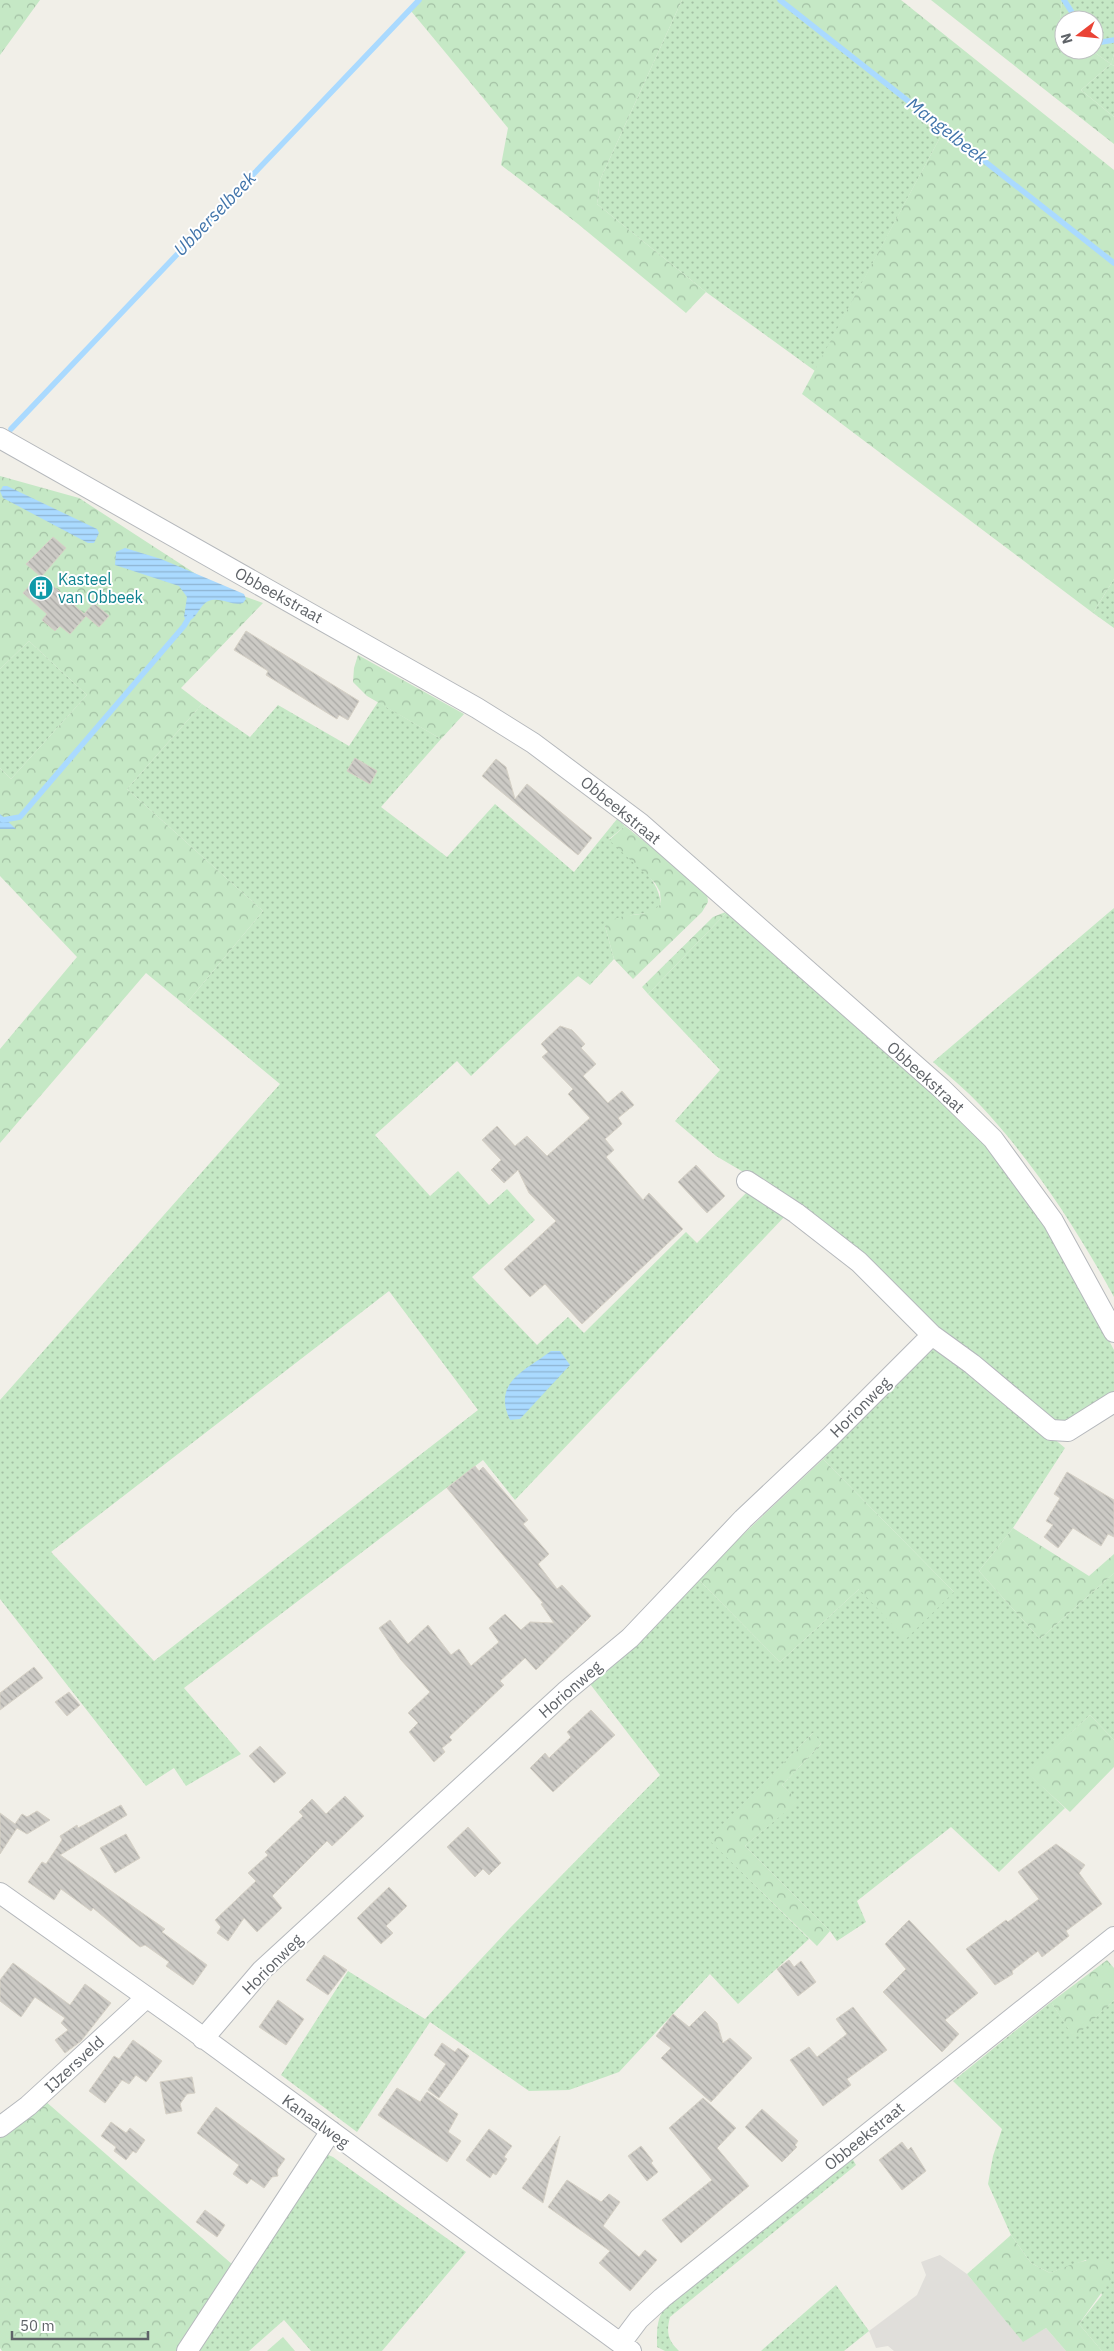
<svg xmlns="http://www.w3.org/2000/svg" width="1114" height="2351" viewBox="0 0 1114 2351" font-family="'IBM Plex Sans',sans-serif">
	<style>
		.industrial { fill: #e0deda }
		.grass { fill: url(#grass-dots); fill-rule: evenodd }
		.forest { fill: url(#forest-crowns) }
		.garden { fill: #c5e8c5 }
		.water { fill: url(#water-rules) }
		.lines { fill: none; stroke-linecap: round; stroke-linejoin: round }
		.stream { stroke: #aadaff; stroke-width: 5.5 }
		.building { fill: url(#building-back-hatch); stroke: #d6d1c6 }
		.minor-casing { stroke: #b5b8bc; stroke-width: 22 }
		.minor { stroke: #fff; stroke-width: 20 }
		.labels { text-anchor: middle; stroke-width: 4; stroke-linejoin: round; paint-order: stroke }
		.culture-label { font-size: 16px; fill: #0d838f; stroke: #fff; text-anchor: start }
		.street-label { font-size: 16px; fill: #5f6368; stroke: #fff }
		.water-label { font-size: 18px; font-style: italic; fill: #4174aa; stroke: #fff }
	</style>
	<defs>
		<pattern id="grass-dots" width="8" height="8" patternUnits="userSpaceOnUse" patternTransform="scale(1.25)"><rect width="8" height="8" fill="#c5e8c5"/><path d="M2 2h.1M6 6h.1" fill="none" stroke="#a3c0a4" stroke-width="1.8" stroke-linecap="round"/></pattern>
		<pattern id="forest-crowns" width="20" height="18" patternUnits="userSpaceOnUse" patternTransform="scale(1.25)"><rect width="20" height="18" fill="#c5e8c5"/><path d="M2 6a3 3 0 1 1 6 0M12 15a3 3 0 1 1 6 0" fill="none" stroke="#a3c0a4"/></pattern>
		<pattern id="water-rules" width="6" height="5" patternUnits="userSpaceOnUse" patternTransform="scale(1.25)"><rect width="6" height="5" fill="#aadaff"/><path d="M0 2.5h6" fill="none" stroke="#8eb4d2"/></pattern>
		<pattern id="building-back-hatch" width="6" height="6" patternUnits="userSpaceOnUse" patternTransform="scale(1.25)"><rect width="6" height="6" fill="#cccac5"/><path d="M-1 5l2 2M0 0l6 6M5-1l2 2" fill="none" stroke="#a9a8a4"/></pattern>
	</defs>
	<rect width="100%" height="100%" fill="#f1efe8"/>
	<path class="industrial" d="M 940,2255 L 967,2274 L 1023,2341 L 1046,2328 L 1066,2351 L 894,2351 L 888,2346 L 876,2348 L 869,2331 L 917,2295 L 926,2275 L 921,2262 Z"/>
	<path class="grass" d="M 682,0 L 781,0 L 943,132 L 815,371 L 706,292 L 597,204 L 600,180 Z
		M 1062,0 L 1114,0 L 1114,54 L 1111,64 L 1114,66 L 1114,117 L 1081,90 L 1111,64 L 1091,50 L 1094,50 L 1094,20 L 1064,20 L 1064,31 L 1059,28 Z
		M 1114,579 L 1114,628 L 1093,613 Z
		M 29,641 L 87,695 L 11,779 L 0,768 L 0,669 Z
		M 378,702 L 441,739 L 381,807 L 447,857 L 495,804 L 574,872 L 617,819 L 625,826 L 609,839 C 630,858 658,875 661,904 L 654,912 L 632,915 L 605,926 L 614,959 L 590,985 L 578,976 L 471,1076 L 457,1061 L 375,1135 L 430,1196 L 458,1171 L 489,1205 L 507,1189 L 535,1220 L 472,1277 L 537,1345 L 568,1317 L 584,1333 L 686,1232 L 697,1243 L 748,1191 L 787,1214 L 515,1500 L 483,1460 L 184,1688 L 241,1754 L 186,1786 L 174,1768 L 146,1786 L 0,1599 L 0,1400 L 280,1084 L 185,1005 L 263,911 L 127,789 L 202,704 L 250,737 L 278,705 L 349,746 ZM 389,1291 L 478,1410 L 154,1661 L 51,1552 Z
		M 1114,908 L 1114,1297 C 1077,1229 1034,1163 981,1106 C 966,1090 949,1076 933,1062 Z
		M 728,911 L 967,1123 L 1012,1175 L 1062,1253 L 1114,1350 L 1114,1393 L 1066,1423 L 1057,1421 L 943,1333 L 757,1180 L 716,1156 L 675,1121 L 720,1070 L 648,994 Z
		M 937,1349 L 959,1359 L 1065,1448 L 1013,1528 L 979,1571 L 1040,1639 L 1114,1573 L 1114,1740 L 1090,1715 L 1028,1773 L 1065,1808 L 999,1872 L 951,1827 L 857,1901 L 866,1922 L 837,1941 L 830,1931 L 745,1846 L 797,1801 L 782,1785 L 821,1744 L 813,1733 L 709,1839 L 809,1939 L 738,2004 L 710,1974 L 619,2072 L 569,2090 L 529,2091 L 430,2022 L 357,2132 L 281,2075 L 348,1971 L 425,2019 L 509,1929 L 660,1775 L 587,1680 L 697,1578 L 780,1662 L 859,1589 L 954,1592 L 823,1459 L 930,1350 Z
		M 1114,2000 L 1114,2351 L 1102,2351 L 1079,2324 L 1102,2295 L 1086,2260 L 1050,2273 L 1031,2263 L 1011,2235 L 988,2184 L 993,2156 L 1002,2129 L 953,2081 L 1051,2002 L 1074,2037 Z
		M 326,2154 L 333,2157 L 466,2252 L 382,2351 L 311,2351 L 284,2320 L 249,2351 L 197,2351 Z
		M 852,2158 L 856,2165 L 670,2317 C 666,2333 668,2340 679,2351 L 665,2351 L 657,2347 C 657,2332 656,2320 665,2307 Z
		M 836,2285 L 869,2331 L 844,2351 L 761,2351 Z"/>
	<path class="forest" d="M 0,0 L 40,0 L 0,55 Z
		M 417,0 L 682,0 L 600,180 L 597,204 L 706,292 L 686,313 L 578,224 L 501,165 L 508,128 L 411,11 Z
		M 781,0 L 901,0 L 1114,170 L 1114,579 L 1093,613 L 802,394 L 943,132 Z
		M 931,0 L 1062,0 L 1059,28 L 1064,31 L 1064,50 L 1091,50 L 1111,64 L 1114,54 L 1114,66 L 1111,64 L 1081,90 L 1114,117 L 1114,144 Z
		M 0,476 L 79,498 L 213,585 L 263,603 L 181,688 L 202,704 L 127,789 L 263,911 L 185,1005 L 146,973 L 0,1143 L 0,1049 L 77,957 L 0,876 L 0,768 L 11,779 L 87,695 L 29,641 L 0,669 Z
		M 358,655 L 464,714 L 441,739 L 367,696 L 353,682 L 354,668 Z
		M 625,826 L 699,885 L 707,893 L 708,902 L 702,912 L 633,979 L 614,959 L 605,926 C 620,909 646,921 661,904 L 660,892 L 655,883 L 609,840 Z
		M 728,911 L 648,994 L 642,987 L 713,917 Z
		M 823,1459 L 954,1592 L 906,1639 L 859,1589 L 780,1662 L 697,1578 Z
		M 1013,1528 L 1089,1576 L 1114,1554 L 1114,1573 L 1040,1639 L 979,1571 Z
		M 1090,1715 L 1114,1740 L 1114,1767 L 1070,1812 L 1027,1773 Z
		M 814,1732 L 821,1744 L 782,1785 L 798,1801 L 745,1846 L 830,1931 L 817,1946 L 708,1839 Z
		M 1107,1960 L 1114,1968 L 1114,2000 L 1074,2038 L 1051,2002 Z
		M 44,2100 L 233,2265 L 178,2351 L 2,2351 L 0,2348 L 0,2130 Z
		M 1011,2235 L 1031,2263 L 1050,2273 C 1071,2265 1088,2256 1111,2261 L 1112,2278 L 1079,2324 L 1102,2351 L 1066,2351 L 1046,2328 L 1023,2342 L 967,2274 Z"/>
	<path class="garden" d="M 283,2337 L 295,2351 L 267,2351 Z"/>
	<path class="water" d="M 3,486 L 7,486 L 97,529 L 99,533 L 94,543 L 88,543 L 3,498 L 0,491 Z
		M 125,548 L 161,559 L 244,594 L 246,599 L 243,603 C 233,606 223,598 212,600 C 200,602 199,616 189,621 L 184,617 L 187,597 L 179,586 L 115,565 L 116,552 Z
		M 0,814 L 16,829 L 0,829 Z
		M 551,1351 L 560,1351 L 570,1365 L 520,1419 L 510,1420 C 492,1382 525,1371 551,1351 Z"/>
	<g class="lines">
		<path class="stream" d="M 780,0 L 1114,263
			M 1064,0 L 1077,20
			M 1094,36 L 1102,42 L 1114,40
			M 11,429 L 419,0
			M 0,818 L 3,820 L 20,817 L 184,626 L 191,614"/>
	</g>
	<path class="building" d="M 53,537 L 66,548 L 42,576 L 84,614 L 94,603 L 109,616 L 99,627 L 86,616 L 70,634 L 60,626 L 55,631 L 42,620 L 47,614 L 23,593 L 39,575 L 26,564 Z
		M 246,631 L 359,701 L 348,720 L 339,715 L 337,719 L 266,675 L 268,671 L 234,650 Z
		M 355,758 L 377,771 L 370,784 L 347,771 Z
		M 496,759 L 506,767 L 515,799 L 527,784 L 592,838 L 578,855 L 482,776 Z
		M 560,1026 L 572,1030 L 585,1044 L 581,1048 L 596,1064 L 583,1076 L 608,1103 L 622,1091 L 634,1105 L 618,1118 L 622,1124 L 605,1139 L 614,1150 L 606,1157 L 643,1200 L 649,1193 L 683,1229 L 582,1324 L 545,1284 L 530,1297 L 504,1269 L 556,1221 L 529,1193 L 518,1170 L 504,1183 L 491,1170 L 501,1160 L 482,1140 L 497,1126 L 515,1146 L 527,1136 L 547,1156 L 590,1118 L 568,1094 L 573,1089 L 542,1057 L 548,1052 L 541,1044 Z
		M 696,1165 L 725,1196 L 707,1213 L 678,1182 Z
		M 475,1466 L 479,1471 L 483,1467 L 528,1520 L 523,1524 L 549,1554 L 538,1564 L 557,1589 L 562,1585 L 591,1616 L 536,1670 L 525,1658 L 500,1681 L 504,1685 L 449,1737 L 452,1740 L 442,1748 L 445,1752 L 434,1762 L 409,1732 L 418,1723 L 408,1713 L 430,1692 L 401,1660 L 379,1628 L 390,1620 L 408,1644 L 428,1625 L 451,1655 L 459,1649 L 471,1666 L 499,1642 L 489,1628 L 505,1614 L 521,1630 L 530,1622 L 554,1623 L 541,1604 L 543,1603 L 447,1488 Z
		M 1067,1472 L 1114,1500 L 1114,1537 L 1108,1534 L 1101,1546 L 1073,1528 L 1058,1548 L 1044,1537 L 1053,1525 L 1046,1521 L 1060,1498 L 1054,1494 Z
		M 34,1667 L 43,1678 L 0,1710 L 0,1693 Z
		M 69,1692 L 80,1705 L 67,1716 L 55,1702 Z
		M 591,1710 L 615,1735 L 553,1792 L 530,1768 L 545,1753 L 549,1758 L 571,1737 L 567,1732 Z
		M 260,1746 L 286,1773 L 274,1783 L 249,1756 Z
		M 345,1796 L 364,1816 L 332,1846 L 327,1841 L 272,1896 L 282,1908 L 257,1932 L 244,1918 L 228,1941 L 217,1933 L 221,1927 L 215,1920 L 256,1881 L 248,1873 L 268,1855 L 265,1852 L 303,1816 L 299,1812 L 312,1799 L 326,1814 Z
		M 121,1805 L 127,1815 L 60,1855 L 165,1929 L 162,1932 L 207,1965 L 193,1985 L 166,1966 L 169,1962 L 145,1945 L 140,1947 L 93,1908 L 91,1911 L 61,1889 L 54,1900 L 28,1882 L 42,1862 L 46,1864 L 62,1840 L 60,1836 L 77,1825 L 78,1828 Z
		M 37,1811 L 50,1820 L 27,1834 L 17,1828 L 0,1854 L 0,1813 L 15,1824 L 22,1814 L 27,1817 Z
		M 468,1827 L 501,1863 L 489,1875 L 483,1869 L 475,1877 L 447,1847 Z
		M 126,1834 L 140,1858 L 115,1873 L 100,1848 Z
		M 1056,1844 L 1085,1865 L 1079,1873 L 1102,1904 L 1066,1931 L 1069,1936 L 1042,1957 L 1038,1951 L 1012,1971 L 1013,1974 L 995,1985 L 966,1949 L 1006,1920 L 1008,1922 L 1039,1899 L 1018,1872 Z
		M 389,1887 L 407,1906 L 386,1926 L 393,1933 L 381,1944 L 357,1918 Z
		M 909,1920 L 978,1993 L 945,2020 L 959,2034 L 942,2052 L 883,1992 L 906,1969 L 885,1944 Z
		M 324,1955 L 347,1970 L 328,1995 L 306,1980 Z
		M 789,1960 L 794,1967 L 801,1961 L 816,1982 L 798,1996 L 777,1969 Z
		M 13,1963 L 70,2005 L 85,1984 L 111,2003 L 81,2041 L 65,2053 L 55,2040 L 68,2030 L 61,2023 L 65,2018 L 35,1997 L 21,2017 L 0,2001 L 0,1980 Z
		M 278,2000 L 304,2019 L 286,2045 L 259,2027 Z
		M 853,2007 L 887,2050 L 847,2079 L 851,2085 L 823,2106 L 790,2060 L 809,2047 L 817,2057 L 847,2034 L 836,2019 Z
		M 705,2011 L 717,2023 L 723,2043 L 730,2038 L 752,2058 L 711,2102 L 661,2058 L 671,2048 L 656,2036 L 673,2014 L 689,2027 Z
		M 133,2040 L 162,2061 L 146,2082 L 136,2075 L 129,2084 L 122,2080 L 105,2103 L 89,2091 L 114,2056 L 119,2059 Z
		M 442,2043 L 455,2052 L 458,2048 L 469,2056 L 439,2098 L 428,2090 L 446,2064 L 434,2055 Z
		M 192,2077 L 195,2093 L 187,2094 L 180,2104 L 182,2111 L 166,2114 L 160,2082 Z
		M 397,2088 L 420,2102 L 427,2092 L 458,2114 L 448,2132 L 461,2141 L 447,2162 L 378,2115 Z
		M 703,2098 L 736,2128 L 717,2148 L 749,2186 L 681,2243 L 662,2220 L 712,2180 L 669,2128 Z
		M 216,2107 L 285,2159 L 277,2170 L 278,2176 L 272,2177 L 264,2188 L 251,2179 L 247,2184 L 233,2174 L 239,2165 L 197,2133 Z
		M 762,2109 L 798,2141 L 795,2145 L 797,2147 L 782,2162 L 745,2127 Z
		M 111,2122 L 126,2133 L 130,2128 L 145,2140 L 136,2153 L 133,2151 L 126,2160 L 114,2151 L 116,2147 L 101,2136 Z
		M 489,2129 L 512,2146 L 504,2157 L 507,2159 L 496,2175 L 493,2173 L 490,2178 L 466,2160 Z
		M 560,2136 L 543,2203 L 522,2188 Z
		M 902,2142 L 908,2150 L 911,2147 L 926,2171 L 902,2190 L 879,2160 Z
		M 641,2146 L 653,2161 L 651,2163 L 658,2172 L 647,2181 L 628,2156 Z
		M 567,2180 L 601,2202 L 609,2194 L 620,2202 L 603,2226 L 639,2257 L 645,2250 L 657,2260 L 630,2291 L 599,2263 L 610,2251 L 548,2207 Z
		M 205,2210 L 225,2225 L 217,2237 L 196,2222 Z"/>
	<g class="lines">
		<defs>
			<path id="minor" d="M 0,438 L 477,708 L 533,743 L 640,823 L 941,1088 L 993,1139 L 1053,1221 L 1114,1332
				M 747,1181 L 796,1213 L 859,1262 L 932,1335 L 972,1364 L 1051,1430 L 1068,1431 L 1114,1402
				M 0,1893 L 186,2025 L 631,2351
				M 203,2039 L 262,1970 L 565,1692 L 630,1638 L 743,1519 L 830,1437 L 932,1335
				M 0,2127 L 28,2106 L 146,1998
				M 621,2343 L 639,2319 L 662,2298 L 1114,1937
				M 187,2351 L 331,2131"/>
		</defs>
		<use href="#minor" class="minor-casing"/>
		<use href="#minor" class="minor"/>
	</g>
	<defs>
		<symbol id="building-disc" viewBox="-11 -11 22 22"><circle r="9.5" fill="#0f9aa8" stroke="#fff"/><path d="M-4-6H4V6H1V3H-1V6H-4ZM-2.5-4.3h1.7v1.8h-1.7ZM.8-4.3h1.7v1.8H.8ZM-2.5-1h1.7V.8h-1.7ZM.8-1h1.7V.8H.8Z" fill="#fff"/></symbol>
	</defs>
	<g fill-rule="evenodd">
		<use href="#building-disc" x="27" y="574" width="28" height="28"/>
	</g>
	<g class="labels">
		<g class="culture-label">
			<text x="58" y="585">Kasteel<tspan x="58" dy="18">van Obbeek</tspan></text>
		</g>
		<g class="street-label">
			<text transform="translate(279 595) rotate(29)" y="6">Obbeekstraat</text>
			<text transform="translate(621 810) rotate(39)" y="6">Obbeekstraat</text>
			<text transform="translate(926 1077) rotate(42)" y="6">Obbeekstraat</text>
			<text transform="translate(860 1407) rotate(-45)" y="6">Horionweg</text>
			<text transform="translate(570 1689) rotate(-41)" y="6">Horionweg</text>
			<text transform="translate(272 1964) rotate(-45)" y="6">Horionweg</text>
			<text transform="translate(74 2064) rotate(-43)" y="6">IJzersveld</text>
			<text transform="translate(316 2121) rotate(36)" y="6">Kanaalweg</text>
			<text transform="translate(864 2136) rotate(-39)" y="6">Obbeekstraat</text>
		</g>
		<g class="water-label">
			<text transform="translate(947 131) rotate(38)" y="6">Mangelbeek</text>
			<text transform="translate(215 214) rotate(-46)" y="6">Ubberselbeek</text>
		</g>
	</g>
	<g transform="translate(1079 35) rotate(254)"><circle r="24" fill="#ffffff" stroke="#bfc1c3"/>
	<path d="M0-4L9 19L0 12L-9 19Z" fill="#ea4335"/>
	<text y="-8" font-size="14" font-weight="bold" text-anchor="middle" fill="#5f6368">N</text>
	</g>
	<path d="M12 2331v8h136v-8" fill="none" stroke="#5f6368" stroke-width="2.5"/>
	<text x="20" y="2331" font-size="15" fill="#5f6368" stroke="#ffffff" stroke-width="4" paint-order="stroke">50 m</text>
</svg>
